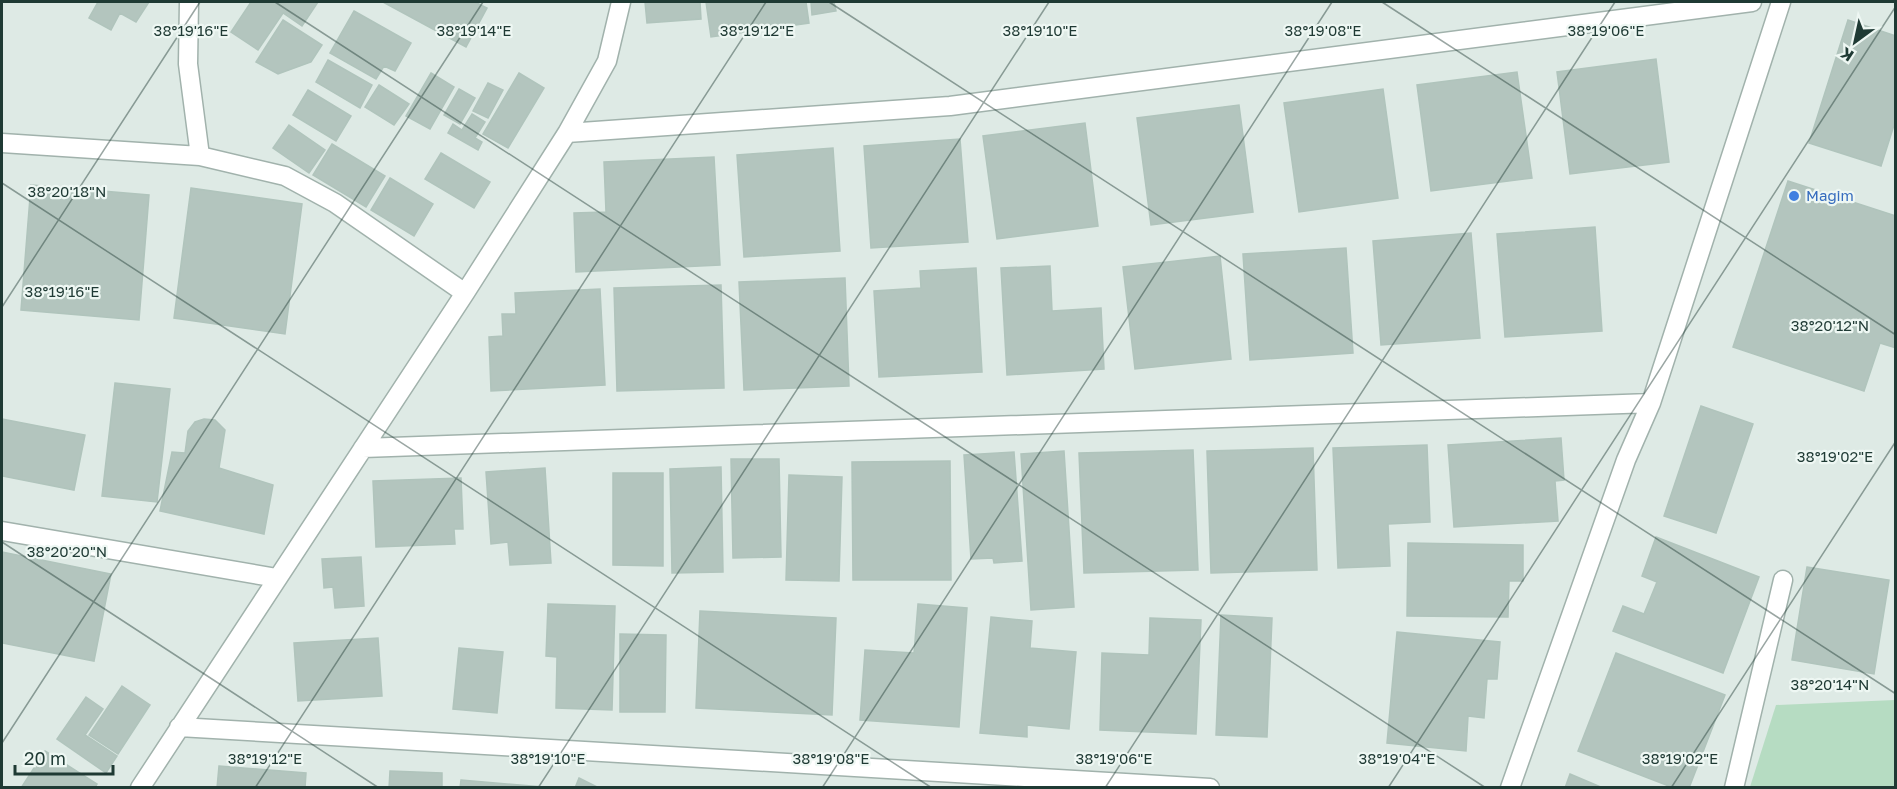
<svg xmlns="http://www.w3.org/2000/svg" width="1897" height="789" viewBox="0 0 1897 789" font-family="'Golos Text',sans-serif">
	<style>
		.green { fill: #b6dcc2 }
		.building { fill: #b3c5be; stroke: #b0c4bc; stroke-width: 1.5 }
		.lines { fill: none; stroke-linecap: round; stroke-linejoin: round }
		.minor-casing { stroke: #a1b2ac; stroke-width: 21 }
		.minor { stroke: #fff; stroke-width: 18 }
		.ticks { fill: none; stroke: #1f3a34; stroke-width: 1.5; stroke-opacity: 0.45 }
		.shop-dot { fill: #3f7fe0; stroke: #eef7f3; stroke-width: 2 }
		.labels { text-anchor: middle; stroke-width: 4.5; stroke-linejoin: round; paint-order: stroke }
		.shop-label { font-size: 15px; fill: #366cbe; stroke: #eef7f3; text-anchor: start }
		.ticks-label { font-size: 15px; text-anchor: middle; fill: #1f3a34; stroke: #eef7f3; stroke-width: 4.5; stroke-linejoin: round; paint-order: stroke }
	</style>
	<rect width="100%" height="100%" fill="#deeae5"/>
	<path class="green" d="M 1895,700 L 1895,787 L 1750,787 L 1776,705 Z"/>
	<path class="building" d="M 98,2 L 149,2 L 136,22 L 120,13 L 111,30 L 89,18 Z
		M 251,2 L 318,2 L 302,26 L 283,13 L 258,50 L 231,32 Z
		M 383,2 L 475,2 L 487,8 L 466,47 Z
		M 645,2 L 700,2 L 701,19 L 647,23 Z
		M 706,2 L 806,2 L 809,23 L 711,37 Z
		M 811,2 L 834,2 L 836,11 L 812,15 Z
		M 354,11 L 411,43 L 395,71 L 384,66 L 376,79 L 330,53 Z
		M 283,20 L 322,45 L 311,62 L 278,74 L 256,62 Z
		M 1848,20 L 1896,36 L 1896,119 L 1881,166 L 1809,143 Z
		M 1656,59 L 1669,162 L 1570,174 L 1557,72 Z
		M 328,60 L 372,85 L 360,108 L 316,82 Z
		M 1517,72 L 1532,178 L 1431,191 L 1417,85 Z
		M 431,73 L 454,87 L 430,129 L 406,116 Z
		M 519,73 L 544,88 L 508,148 L 483,134 Z
		M 488,83 L 503,90 L 488,118 L 473,111 Z
		M 379,85 L 409,104 L 394,125 L 365,107 Z
		M 459,89 L 475,98 L 460,124 L 444,115 Z
		M 1383,89 L 1398,198 L 1299,212 L 1284,103 Z
		M 308,90 L 351,116 L 336,141 L 293,115 Z
		M 1239,105 L 1253,212 L 1151,225 L 1137,118 Z
		M 472,114 L 485,122 L 475,138 L 482,142 L 478,150 L 448,133 L 453,124 L 462,130 Z
		M 1085,123 L 1098,226 L 997,239 L 983,136 Z
		M 289,125 L 325,150 L 309,173 L 273,148 Z
		M 960,139 L 968,242 L 871,248 L 864,146 Z
		M 332,144 L 385,176 L 366,207 L 313,175 Z
		M 833,148 L 840,251 L 744,257 L 737,155 Z
		M 441,153 L 490,182 L 474,208 L 425,179 Z
		M 714,157 L 720,265 L 576,272 L 574,213 L 606,212 L 604,162 Z
		M 390,178 L 433,204 L 414,236 L 371,210 Z
		M 1788,181 L 1896,216 L 1896,348 L 1880,343 L 1864,391 L 1733,347 Z
		M 31,185 L 149,195 L 139,320 L 21,310 Z
		M 191,188 L 302,204 L 285,334 L 174,318 Z
		M 1595,227 L 1602,331 L 1505,337 L 1497,234 Z
		M 1471,233 L 1480,338 L 1381,345 L 1373,241 Z
		M 1346,248 L 1353,353 L 1250,360 L 1243,254 Z
		M 1220,256 L 1231,359 L 1135,369 L 1123,267 Z
		M 1050,266 L 1052,311 L 1101,308 L 1104,369 L 1007,375 L 1001,268 Z
		M 976,268 L 982,372 L 879,377 L 874,291 L 921,288 L 920,271 Z
		M 845,278 L 849,386 L 744,390 L 739,282 Z
		M 721,285 L 724,388 L 617,391 L 614,288 Z
		M 600,289 L 605,385 L 491,391 L 489,337 L 503,336 L 502,314 L 516,314 L 515,293 Z
		M 115,383 L 170,389 L 157,502 L 102,496 Z
		M 1701,406 L 1753,424 L 1716,533 L 1664,516 Z
		M 2,419 L 85,435 L 74,490 L 2,476 Z
		M 204,419 L 215,420 L 225,430 L 219,468 L 273,485 L 264,534 L 160,511 L 172,452 L 185,453 L 188,431 L 195,422 Z
		M 1561,438 L 1564,480 L 1555,481 L 1558,521 L 1454,527 L 1448,445 Z
		M 1427,445 L 1430,522 L 1388,524 L 1390,566 L 1338,568 L 1333,448 Z
		M 1313,448 L 1317,570 L 1211,573 L 1207,451 Z
		M 1193,450 L 1198,570 L 1084,573 L 1079,453 Z
		M 1064,451 L 1074,607 L 1031,610 L 1021,454 Z
		M 1014,452 L 1022,561 L 994,563 L 993,558 L 971,559 L 964,455 Z
		M 731,459 L 779,459 L 781,557 L 733,558 Z
		M 950,461 L 951,580 L 853,580 L 852,462 Z
		M 721,467 L 723,572 L 672,573 L 670,469 Z
		M 545,468 L 551,563 L 510,565 L 508,542 L 491,544 L 486,472 Z
		M 613,473 L 663,473 L 663,566 L 613,565 Z
		M 789,475 L 842,477 L 839,581 L 786,580 Z
		M 461,478 L 463,529 L 454,529 L 455,544 L 376,547 L 373,481 Z
		M 1656,537 L 1759,577 L 1723,673 L 1613,631 L 1623,606 L 1644,614 L 1657,582 L 1642,576 Z
		M 1408,543 L 1523,545 L 1523,581 L 1509,581 L 1508,617 L 1407,616 Z
		M 2,552 L 111,574 L 94,661 L 2,643 Z
		M 361,557 L 364,606 L 335,608 L 333,587 L 324,588 L 322,559 Z
		M 1807,567 L 1889,580 L 1874,674 L 1792,660 Z
		M 548,604 L 615,606 L 612,710 L 556,708 L 557,657 L 546,656 Z
		M 918,604 L 967,608 L 959,727 L 860,720 L 865,650 L 914,653 Z
		M 700,611 L 836,618 L 832,715 L 696,708 Z
		M 1221,615 L 1272,618 L 1267,737 L 1216,735 Z
		M 991,617 L 1032,621 L 1030,648 L 1076,652 L 1069,729 L 1027,725 L 1027,737 L 980,733 Z
		M 1150,618 L 1201,620 L 1196,734 L 1100,730 L 1102,653 L 1149,655 Z
		M 1397,632 L 1500,642 L 1497,679 L 1487,679 L 1484,718 L 1468,716 L 1466,751 L 1387,743 Z
		M 620,634 L 666,635 L 665,712 L 620,712 Z
		M 378,638 L 382,696 L 298,701 L 294,643 Z
		M 459,648 L 503,652 L 497,713 L 453,709 Z
		M 1616,653 L 1725,695 L 1689,788 L 1674,788 L 1578,751 Z
		M 122,686 L 150,705 L 118,754 L 89,735 Z
		M 86,697 L 103,709 L 85,735 L 117,756 L 106,773 L 57,739 Z
		M 45,751 L 97,784 L 95,788 L 21,788 Z
		M 219,766 L 306,773 L 305,788 L 217,788 Z
		M 390,771 L 442,773 L 442,788 L 389,788 Z
		M 1570,774 L 1603,788 L 1565,788 Z
		M 579,778 L 599,788 L 575,788 Z
		M 461,780 L 543,787 L 543,788 L 460,788 Z"/>
	<g class="lines">
		<defs>
			<path id="minor" d="M 189,2 L 188,64 L 200,156
				M 567,133 L 950,106 L 1752,2
				M 2,143 L 200,156 L 285,176 L 335,203 L 465,293
				M 363,448 L 1651,403
				M 2,531 L 277,578
				M 179,727 L 1210,788
				M 140,788 L 465,293 L 567,133 L 607,61 L 621,2
				M 1510,788 L 1626,460 L 1651,403 L 1781,2
				M 1734,788 L 1783,580"/>
		</defs>
		<use href="#minor" class="minor-casing"/>
		<use href="#minor" class="minor"/>
	</g>
	<path class="ticks" d="M 275,2 L 1486,788M 829,2 L 1896,694M 1382,2 L 1896,335M 2,183 L 932,788M 2,307 L 200,2M 2,542 L 379,788M 2,743 L 483,2M 255,788 L 766,2M 538,788 L 1049,2M 822,788 L 1332,2M 1105,788 L 1615,2M 1388,788 L 1896,6M 1671,788 L 1896,441"/>
	<circle class="shop-dot" cx="1794" cy="196" r="6"/>
	<g class="labels">
		<g class="shop-label">
			<text x="1806" y="201">Magim</text>
		</g>
	</g>
	<g class="ticks-label">
		<text x="191" y="36">38°19'16"E</text>
		<text x="474" y="36">38°19'14"E</text>
		<text x="757" y="36">38°19'12"E</text>
		<text x="1040" y="36">38°19'10"E</text>
		<text x="1323" y="36">38°19'08"E</text>
		<text x="1606" y="36">38°19'06"E</text>
		<text x="67" y="197">38°20'18"N</text>
		<text x="62" y="297">38°19'16"E</text>
		<text x="1830" y="331">38°20'12"N</text>
		<text x="1835" y="462">38°19'02"E</text>
		<text x="67" y="557">38°20'20"N</text>
		<text x="1830" y="690">38°20'14"N</text>
		<text x="265" y="764">38°19'12"E</text>
		<text x="548" y="764">38°19'10"E</text>
		<text x="831" y="764">38°19'08"E</text>
		<text x="1114" y="764">38°19'06"E</text>
		<text x="1397" y="764">38°19'04"E</text>
		<text x="1680" y="764">38°19'02"E</text>
	</g>
	<rect width="1897" height="789" fill="none" stroke="#1f3a34" stroke-width="6"/>
	<g transform="translate(1855 42) rotate(213)" stroke="#eef7f3" stroke-width="4.5" paint-order="stroke">
	<path d="M0-4.5L10 22L0 15L-10 22Z" fill="#1f3a34"/>
	<text y="-9" font-size="16" font-weight="bold" text-anchor="middle" fill="#1f3a34">K</text>
	</g>
	<path d="M15 765v9h98v-9" fill="none" stroke="#1f3a34" stroke-width="3"/>
	<text x="24" y="765" font-size="18" fill="#1f3a34" stroke="#eef7f3" stroke-width="4.5" paint-order="stroke">20 m</text>
</svg>
